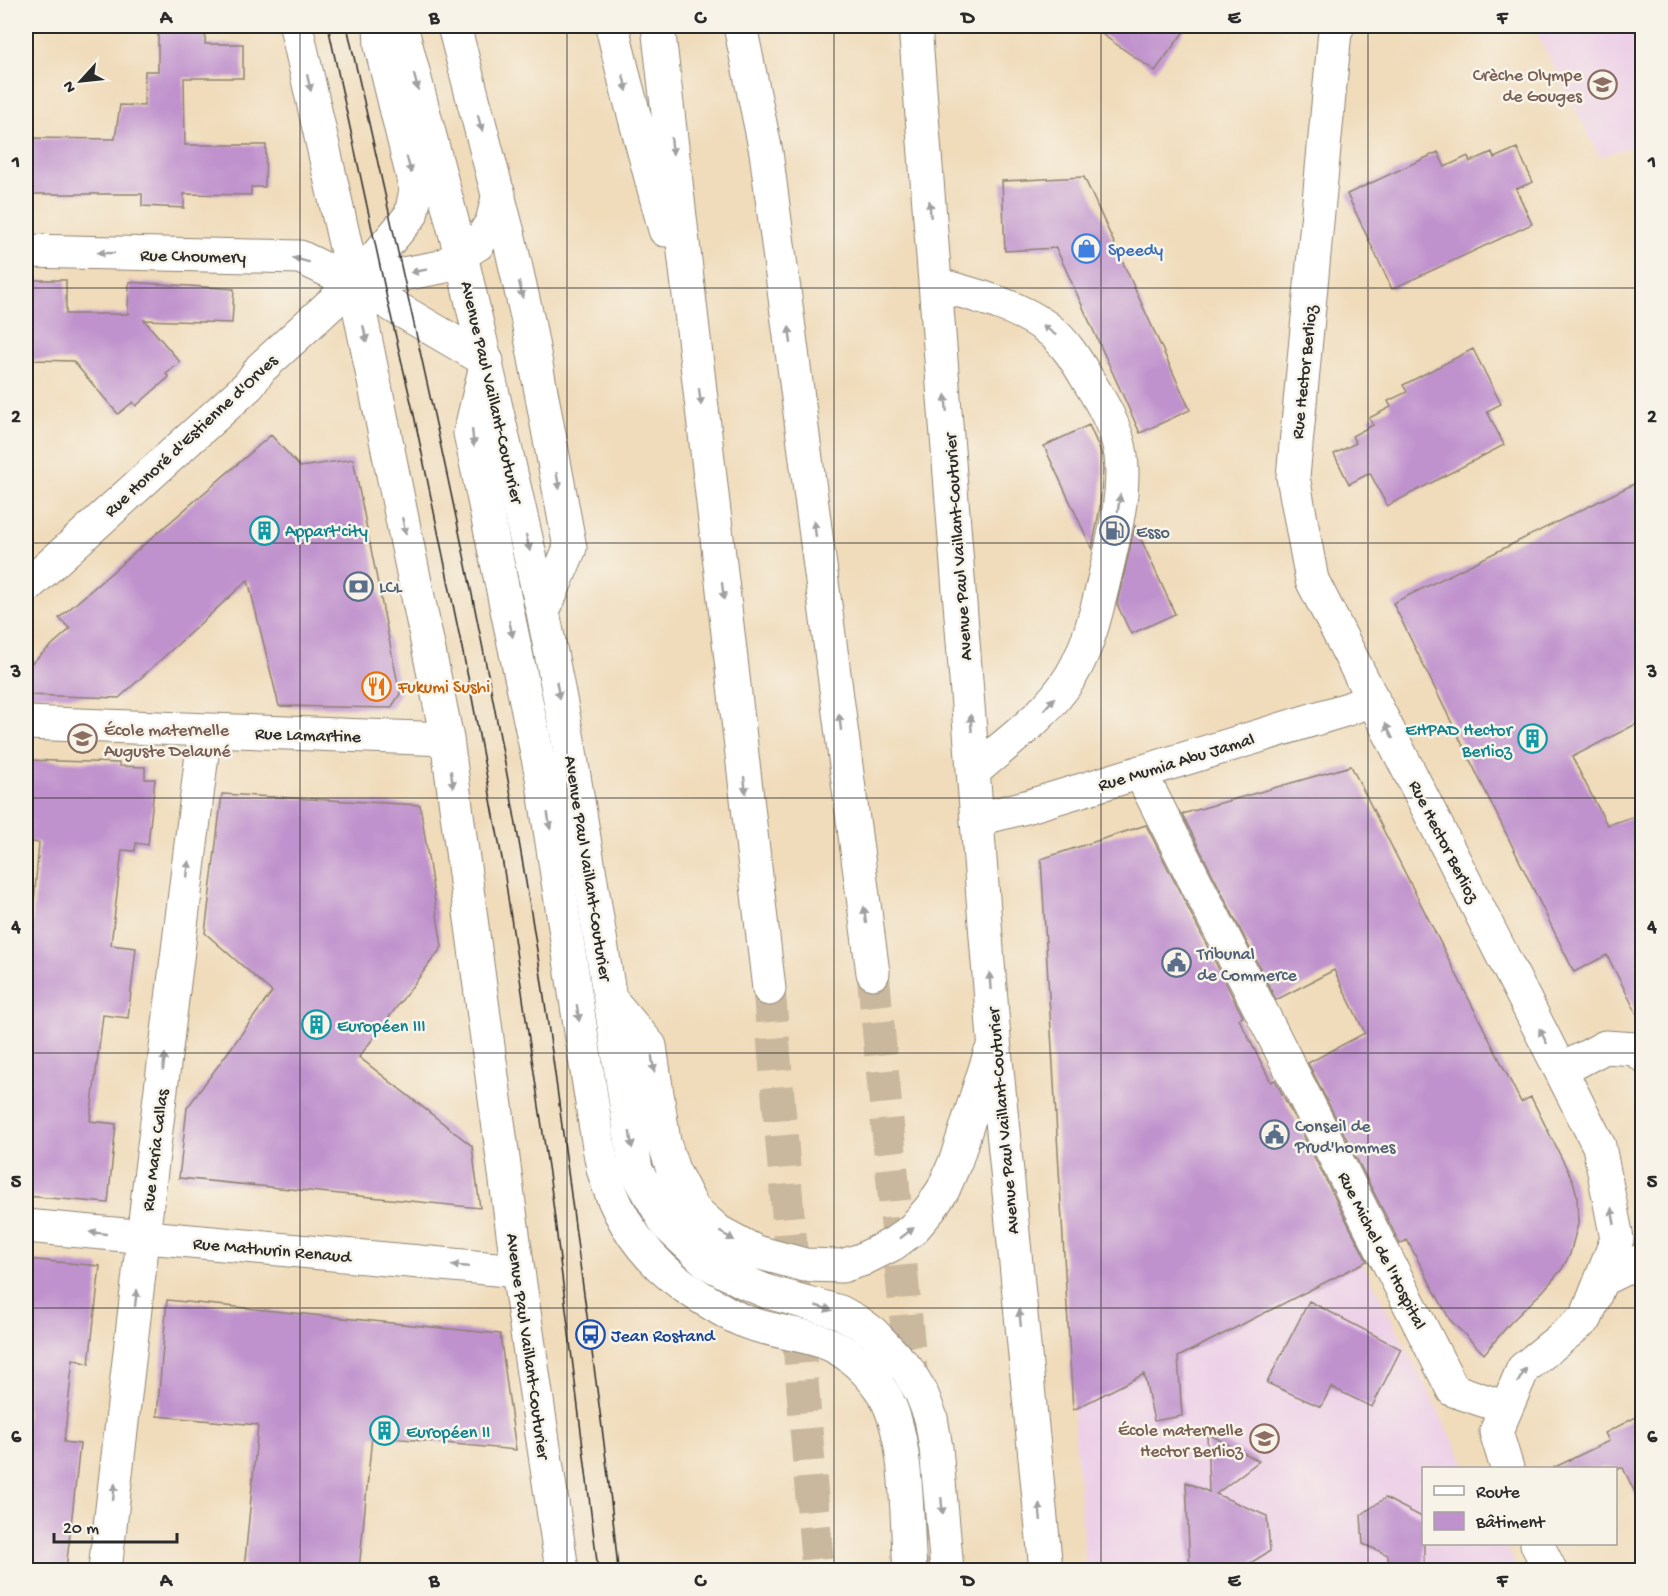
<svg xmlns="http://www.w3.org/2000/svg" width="1668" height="1596" viewBox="0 0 1668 1596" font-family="'Gochi Hand',sans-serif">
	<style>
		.built { fill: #edd0e8 }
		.building { fill: #c092cd }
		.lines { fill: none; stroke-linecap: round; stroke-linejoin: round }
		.highway-tunnel { stroke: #c9b89d; stroke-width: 33; stroke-dasharray: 33 16; stroke-linecap: butt }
		.minor-casing { stroke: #8e8372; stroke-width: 35 }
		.major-casing { stroke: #8e8372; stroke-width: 35 }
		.highway-casing { stroke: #8e8372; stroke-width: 35 }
		.minor { stroke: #fff; stroke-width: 33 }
		.major { stroke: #fff; stroke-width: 33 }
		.highway { stroke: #fff; stroke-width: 33 }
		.tram { stroke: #2b2b2b; stroke-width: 1.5 }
		.oneway { fill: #a0a0a0 }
		.grid { fill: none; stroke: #2b2b2b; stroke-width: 1.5; stroke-opacity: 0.55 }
		.labels { text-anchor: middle; stroke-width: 5; stroke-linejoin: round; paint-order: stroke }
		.education-label { font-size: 18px; fill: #785e54; stroke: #f7f3e8; text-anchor: end }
		.shop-label { font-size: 18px; fill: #366cbe; stroke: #f7f3e8; text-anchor: start }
		.street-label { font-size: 18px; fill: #2b2b2b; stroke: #f7f3e8 }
		.culture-label { font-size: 18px; fill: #0d838f; stroke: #f7f3e8; text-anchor: start }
		.service-label { font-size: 18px; fill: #4e5e75; stroke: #f7f3e8; text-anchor: start }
		.food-label { font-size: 18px; fill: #c56008; stroke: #f7f3e8; text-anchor: start }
		.transit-label { font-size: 18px; fill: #164399; stroke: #f7f3e8; text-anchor: start }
		.neatline { fill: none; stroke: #2b2b2b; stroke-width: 2 }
		.grid-label { font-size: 20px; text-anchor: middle; font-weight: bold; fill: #2b2b2b }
	</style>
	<rect width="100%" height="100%" fill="#f7f3e8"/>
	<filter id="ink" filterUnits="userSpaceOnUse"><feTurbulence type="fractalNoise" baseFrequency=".0167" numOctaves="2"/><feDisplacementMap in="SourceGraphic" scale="12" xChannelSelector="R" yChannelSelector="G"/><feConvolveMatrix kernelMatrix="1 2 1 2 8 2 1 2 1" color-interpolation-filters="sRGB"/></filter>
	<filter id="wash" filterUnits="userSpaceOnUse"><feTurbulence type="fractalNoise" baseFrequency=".008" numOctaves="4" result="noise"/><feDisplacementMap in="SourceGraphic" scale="24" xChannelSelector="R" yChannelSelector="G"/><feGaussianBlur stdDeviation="1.35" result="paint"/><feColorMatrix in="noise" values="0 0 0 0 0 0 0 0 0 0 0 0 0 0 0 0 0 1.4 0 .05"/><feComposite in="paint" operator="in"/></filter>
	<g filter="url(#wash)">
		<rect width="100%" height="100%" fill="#f0dbba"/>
		<path class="built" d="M 1533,26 L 1642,26 L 1642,142 L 1600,157 Z
			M 1363,1263 L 1467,1468 L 1424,1468 L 1424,1544 L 1505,1544 L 1518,1570 L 1086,1570 L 1073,1410 Z"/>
		<g id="blocks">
			<path class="building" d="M 158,26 L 206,26 L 205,44 L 243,44 L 243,78 L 184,78 L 185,145 L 266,145 L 265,187 L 251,187 L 251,195 L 184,194 L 184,208 L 142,206 L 142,194 L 26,194 L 26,138 L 115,139 L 120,105 L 144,106 L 145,71 L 158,71 Z
				M 1090,26 L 1188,26 L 1155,71 Z
				M 1517,148 L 1533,182 L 1516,189 L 1532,224 L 1392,289 L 1347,194 L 1438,152 L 1445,167 L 1468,156 L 1470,162 L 1492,152 L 1494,158 Z
				M 1084,177 L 1190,410 L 1140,433 L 1056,248 L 1005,251 L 1002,181 Z
				M 26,280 L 66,280 L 66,314 L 128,314 L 129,282 L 234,289 L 232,323 L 144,320 L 180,362 L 166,374 L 169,377 L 136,406 L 133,402 L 118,414 L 73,361 L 32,360 L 31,322 L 26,322 Z
				M 1473,349 L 1501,404 L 1487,411 L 1504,445 L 1387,506 L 1370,473 L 1349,484 L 1334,454 L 1356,443 L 1352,436 L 1373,425 L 1369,418 L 1391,407 L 1388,401 L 1407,392 L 1403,385 Z
				M 1089,425 L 1101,452 L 1103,469 L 1100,507 L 1092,549 L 1044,446 Z
				M 271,435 L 300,467 L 353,459 L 400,694 L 391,708 L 279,706 L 248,580 L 119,698 L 26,695 L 26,668 L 70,629 L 59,618 Z
				M 1642,480 L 1642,721 L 1572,757 L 1607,825 L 1642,814 L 1642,1024 L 1607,955 L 1574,972 L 1393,603 Z
				M 1135,526 L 1175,614 L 1131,634 L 1117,604 Z
				M 26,760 L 119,763 L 119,766 L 145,767 L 145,779 L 155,779 L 148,845 L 136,843 L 135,851 L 122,850 L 111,945 L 136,948 L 128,1018 L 103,1015 L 90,1121 L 116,1124 L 108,1203 L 26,1196 L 26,937 L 31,938 L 39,843 L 26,841 Z
				M 1351,766 L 1521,1102 L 1531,1097 L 1573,1181 L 1577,1195 L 1578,1224 L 1570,1254 L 1562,1269 L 1543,1291 L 1511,1322 L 1484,1354 L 1450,1320 L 1407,1240 L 1400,1244 L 1308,1063 L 1365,1033 L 1334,970 L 1276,1000 L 1182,814 Z
				M 222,794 L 420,805 L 442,947 L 359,1057 L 472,1146 L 480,1208 L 179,1178 L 187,1108 L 272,992 L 205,933 Z
				M 1146,825 L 1243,1017 L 1239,1019 L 1271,1082 L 1275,1080 L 1367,1261 L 1178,1357 L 1182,1416 L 1154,1421 L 1144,1374 L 1073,1410 L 1041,859 Z
				M 26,1259 L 100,1266 L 89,1364 L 73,1359 L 64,1442 L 80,1444 L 66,1570 L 26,1570 Z
				M 167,1300 L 500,1334 L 516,1450 L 372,1436 L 359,1570 L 244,1570 L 258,1425 L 157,1416 Z
				M 1309,1301 L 1401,1349 L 1372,1407 L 1331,1387 L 1321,1407 L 1267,1383 Z
				M 1642,1414 L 1642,1507 L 1623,1468 L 1553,1468 L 1609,1441 L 1605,1433 Z
				M 1207,1433 L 1259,1461 L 1216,1494 L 1267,1516 L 1270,1551 L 1239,1570 L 1190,1570 L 1186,1482 L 1209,1492 Z
				M 1385,1498 L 1424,1518 L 1424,1570 L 1389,1570 L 1388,1555 L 1363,1544 L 1361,1515 Z"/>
		</g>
	</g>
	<g filter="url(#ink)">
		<use href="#blocks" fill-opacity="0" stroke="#8e8372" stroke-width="1.5"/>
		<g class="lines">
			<path class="highway-tunnel" d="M 873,973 L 930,1570
				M 769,989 L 818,1570"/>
			<defs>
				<path id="minor" d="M 296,26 L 354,283 L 447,739 L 518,1271 L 562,1570
					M 1338,26 L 1335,31 L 1293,477 L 1312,580 L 1599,1146 L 1617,1239 L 1586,1318 L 1523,1369 L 1496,1432 L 1507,1468
					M 26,251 L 300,257 L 354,283 L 487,361 L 470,433 L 542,777 L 595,1123 C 598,1139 600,1156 604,1172 C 620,1227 654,1269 702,1298 C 716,1306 730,1316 746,1322 C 770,1331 796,1333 821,1341 C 847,1349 871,1373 885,1396 C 909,1438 906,1521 910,1570
					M 354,283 L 441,267 L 478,244 L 492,222 L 499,194
					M 936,284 C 973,295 1014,304 1046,327 C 1064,340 1077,361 1088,380 C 1102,403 1117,428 1121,455 C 1125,491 1116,528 1108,563 C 1099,600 1091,643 1071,676 C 1048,714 1008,742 974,771
					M 26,587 L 249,385 L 261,368 L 354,283 L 411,215 L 416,190 L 381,46 L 380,26
					M 26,723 L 447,739
					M 1140,772 L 1453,1390 L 1506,1408
					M 978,819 L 1026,807 L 1348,709 L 1373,699
					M 1561,1070 L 1605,1047 L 1636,1049 L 1642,1055
					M 26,1226 L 518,1271
					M 1601,1280 L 1642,1260
					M 1537,1544 L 1550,1570
					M 105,1570 L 148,1195 L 205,730"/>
				<path id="major" d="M 401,26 L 461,255 L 543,612 L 569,745 L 610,999 L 636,1170 L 667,1225 L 708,1263 L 744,1282 L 768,1292 L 840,1312 L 858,1322 L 873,1333 L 907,1369 L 921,1392 L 931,1418 L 936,1448 L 947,1570
					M 915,26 L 994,1039 L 1046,1570
					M 508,233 L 528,321 L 570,548 L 543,612
					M 610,999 L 650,1046 L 664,1142 L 673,1170 L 693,1209 L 719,1232 L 756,1252 L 805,1265 L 842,1266 L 861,1260 L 893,1244 L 912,1230 L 930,1209 L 943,1190 L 956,1160 L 990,1054"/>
				<path id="highway" d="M 454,26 L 508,233
					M 612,26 L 625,81 L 665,230
					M 658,26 L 769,989
					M 740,26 L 766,152 L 873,973"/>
			</defs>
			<use href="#minor" class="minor-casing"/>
			<use href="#major" class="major-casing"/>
			<use href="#highway" class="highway-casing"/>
			<use href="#minor" class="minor"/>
			<use href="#major" class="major"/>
			<use href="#highway" class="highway"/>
			<path class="tram" d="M 328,26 L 388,303 L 414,415 L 470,687 L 503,864 L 551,1187 L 598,1570
				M 347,26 C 409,302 474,579 522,859 C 545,991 562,1124 579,1257 C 593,1362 609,1466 618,1570"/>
		</g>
		<defs><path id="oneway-solid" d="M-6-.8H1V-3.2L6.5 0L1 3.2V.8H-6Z" transform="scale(1.5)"/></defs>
		<g class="oneway">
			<use href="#oneway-solid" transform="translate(416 82) rotate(75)"/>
			<use href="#oneway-solid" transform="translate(309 83) rotate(77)"/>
			<use href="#oneway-solid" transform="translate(625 83) rotate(76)"/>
			<use href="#oneway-solid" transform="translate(480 123) rotate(75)"/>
			<use href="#oneway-solid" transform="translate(672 146) rotate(84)"/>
			<use href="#oneway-solid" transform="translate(409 165) rotate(75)"/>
			<use href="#oneway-solid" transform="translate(930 209) rotate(-95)"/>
			<use href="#oneway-solid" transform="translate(106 253) rotate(-179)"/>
			<use href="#oneway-solid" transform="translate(301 260) rotate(-165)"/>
			<use href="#oneway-solid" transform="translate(419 271) rotate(170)"/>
			<use href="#oneway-solid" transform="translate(521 290) rotate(77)"/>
			<use href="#oneway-solid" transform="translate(1049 330) rotate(-143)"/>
			<use href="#oneway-solid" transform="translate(365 334) rotate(78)"/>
			<use href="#oneway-solid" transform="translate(790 335) rotate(-97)"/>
			<use href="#oneway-solid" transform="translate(700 397) rotate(83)"/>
			<use href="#oneway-solid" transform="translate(946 403) rotate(-95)"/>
			<use href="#oneway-solid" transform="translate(473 438) rotate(84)"/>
			<use href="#oneway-solid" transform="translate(558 481) rotate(79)"/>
			<use href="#oneway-solid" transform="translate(1119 503) rotate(-82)"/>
			<use href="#oneway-solid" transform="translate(404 526) rotate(78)"/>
			<use href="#oneway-solid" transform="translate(815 529) rotate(-97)"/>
			<use href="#oneway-solid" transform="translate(528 543) rotate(77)"/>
			<use href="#oneway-solid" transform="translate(723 591) rotate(83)"/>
			<use href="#oneway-solid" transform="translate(511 629) rotate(78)"/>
			<use href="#oneway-solid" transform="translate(558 690) rotate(79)"/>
			<use href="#oneway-solid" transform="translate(1049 704) rotate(-48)"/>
			<use href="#oneway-solid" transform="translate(840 722) rotate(-97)"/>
			<use href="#oneway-solid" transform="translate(971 723) rotate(-94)"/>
			<use href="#oneway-solid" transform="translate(1389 731) rotate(-117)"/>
			<use href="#oneway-solid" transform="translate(452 779) rotate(82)"/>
			<use href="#oneway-solid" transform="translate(745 785) rotate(83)"/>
			<use href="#oneway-solid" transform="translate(549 821) rotate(81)"/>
			<use href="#oneway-solid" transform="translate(188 869) rotate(-83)"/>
			<use href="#oneway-solid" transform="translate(865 915) rotate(-97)"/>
			<use href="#oneway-solid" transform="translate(990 981) rotate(-94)"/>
			<use href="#oneway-solid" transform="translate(578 1013) rotate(82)"/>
			<use href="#oneway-solid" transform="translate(1543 1036) rotate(-117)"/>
			<use href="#oneway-solid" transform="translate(164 1062) rotate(-83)"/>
			<use href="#oneway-solid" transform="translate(653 1064) rotate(82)"/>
			<use href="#oneway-solid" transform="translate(631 1140) rotate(82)"/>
			<use href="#oneway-solid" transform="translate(1613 1216) rotate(-101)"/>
			<use href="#oneway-solid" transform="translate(98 1233) rotate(-174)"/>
			<use href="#oneway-solid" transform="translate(907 1233) rotate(-38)"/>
			<use href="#oneway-solid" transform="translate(727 1236) rotate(30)"/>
			<use href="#oneway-solid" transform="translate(460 1266) rotate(-175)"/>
			<use href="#oneway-solid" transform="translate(136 1298) rotate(-83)"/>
			<use href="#oneway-solid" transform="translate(824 1308) rotate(16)"/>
			<use href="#oneway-solid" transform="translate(1020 1318) rotate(-96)"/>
			<use href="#oneway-solid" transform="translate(1522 1375) rotate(-60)"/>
			<use href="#oneway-solid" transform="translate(114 1492) rotate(-83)"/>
			<use href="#oneway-solid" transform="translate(942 1506) rotate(85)"/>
			<use href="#oneway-solid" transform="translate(1040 1512) rotate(-96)"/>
		</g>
	</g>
	<path class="grid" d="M 300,26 L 300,1570M 567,26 L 567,1570M 834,26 L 834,1570M 1101,26 L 1101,1570M 1368,26 L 1368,1570M 26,288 L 1642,288M 26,543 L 1642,543M 26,798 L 1642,798M 26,1053 L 1642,1053M 26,1308 L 1642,1308"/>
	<defs>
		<symbol id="school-ring" viewBox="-11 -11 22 22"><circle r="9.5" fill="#f7f3e8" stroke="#8d6e63" stroke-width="1.5"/><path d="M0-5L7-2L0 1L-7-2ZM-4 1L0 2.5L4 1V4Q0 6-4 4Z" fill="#8d6e63"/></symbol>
		<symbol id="shop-ring" viewBox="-11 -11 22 22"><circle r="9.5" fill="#f7f3e8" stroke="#3f7fe0" stroke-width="1.5"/><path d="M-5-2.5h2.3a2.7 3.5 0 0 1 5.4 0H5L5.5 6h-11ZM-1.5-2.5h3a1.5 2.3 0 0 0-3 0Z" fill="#3f7fe0"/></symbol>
		<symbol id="building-ring" viewBox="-11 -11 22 22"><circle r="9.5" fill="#f7f3e8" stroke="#0f9aa8" stroke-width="1.5"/><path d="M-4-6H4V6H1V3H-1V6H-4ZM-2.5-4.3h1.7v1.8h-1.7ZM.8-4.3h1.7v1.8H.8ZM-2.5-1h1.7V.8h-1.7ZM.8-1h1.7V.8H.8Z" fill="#0f9aa8"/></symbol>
		<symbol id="fuel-ring" viewBox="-11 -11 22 22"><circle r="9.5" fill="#f7f3e8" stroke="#5c6f8a" stroke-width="1.5"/><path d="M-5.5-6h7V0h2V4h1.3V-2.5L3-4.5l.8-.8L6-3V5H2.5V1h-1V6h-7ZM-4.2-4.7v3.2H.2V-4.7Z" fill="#5c6f8a"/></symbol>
		<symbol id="bank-ring" viewBox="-11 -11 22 22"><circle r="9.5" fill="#f7f3e8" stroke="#5c6f8a" stroke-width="1.5"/><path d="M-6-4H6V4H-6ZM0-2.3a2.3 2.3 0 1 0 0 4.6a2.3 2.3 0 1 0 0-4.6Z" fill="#5c6f8a"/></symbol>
		<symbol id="restaurant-ring" viewBox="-11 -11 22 22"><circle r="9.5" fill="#f7f3e8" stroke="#e8710a" stroke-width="1.5"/><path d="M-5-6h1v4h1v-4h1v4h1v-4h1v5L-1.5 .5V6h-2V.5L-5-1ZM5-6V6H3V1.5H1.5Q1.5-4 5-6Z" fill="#e8710a"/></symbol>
		<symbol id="civic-ring" viewBox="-11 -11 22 22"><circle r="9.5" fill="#f7f3e8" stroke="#5c6f8a" stroke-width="1.5"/><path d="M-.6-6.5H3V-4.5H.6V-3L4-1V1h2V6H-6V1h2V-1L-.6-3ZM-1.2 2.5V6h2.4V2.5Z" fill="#5c6f8a"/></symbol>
		<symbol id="bus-ring" viewBox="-11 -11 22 22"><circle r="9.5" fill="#f7f3e8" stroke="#1a4fb4" stroke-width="1.5"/><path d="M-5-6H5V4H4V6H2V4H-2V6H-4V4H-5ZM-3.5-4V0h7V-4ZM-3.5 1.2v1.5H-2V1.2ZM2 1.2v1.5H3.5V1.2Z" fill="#1a4fb4"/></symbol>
	</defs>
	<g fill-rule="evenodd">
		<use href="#school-ring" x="1586" y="68" width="33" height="33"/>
		<use href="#shop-ring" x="1070" y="232" width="33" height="33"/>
		<use href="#building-ring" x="248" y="514" width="33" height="33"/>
		<use href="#fuel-ring" x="1098" y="514" width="33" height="33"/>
		<use href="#bank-ring" x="342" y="570" width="33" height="33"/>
		<use href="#restaurant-ring" x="360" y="670" width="33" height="33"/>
		<use href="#school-ring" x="66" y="722" width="33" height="33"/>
		<use href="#building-ring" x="1516" y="722" width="33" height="33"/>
		<use href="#civic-ring" x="1160" y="946" width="33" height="33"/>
		<use href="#building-ring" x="300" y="1008" width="33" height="33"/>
		<use href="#civic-ring" x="1258" y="1118" width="33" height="33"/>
		<use href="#bus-ring" x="574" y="1318" width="33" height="33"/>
		<use href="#building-ring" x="368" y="1414" width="33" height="33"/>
		<use href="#school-ring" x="1248" y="1422" width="33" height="33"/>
	</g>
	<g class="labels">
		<g class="education-label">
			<text x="1582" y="80">Crèche Olympe<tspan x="1582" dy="21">de Gouges</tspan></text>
			<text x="104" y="735" text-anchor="start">École maternelle<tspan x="104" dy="21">Auguste Delauné</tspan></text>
			<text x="1243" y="1435">École maternelle<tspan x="1243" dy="21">Hector Berlioz</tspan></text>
		</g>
		<g class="shop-label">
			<text x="1108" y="255">Speedy</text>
		</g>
		<g class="street-label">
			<text transform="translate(193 255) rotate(1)" y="6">Rue Choumery</text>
			<text transform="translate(1303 372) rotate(-84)" y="6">Rue Hector Berlioz</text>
			<text transform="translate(493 392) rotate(77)" y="6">Avenue Paul Vaillant-Couturier</text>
			<text transform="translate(190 435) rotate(-43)" y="6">Rue Honoré d'Estienne d'Orves</text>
			<text transform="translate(957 547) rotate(-94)" y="6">Avenue Paul Vaillant-Couturier</text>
			<text transform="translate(308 734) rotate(2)" y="6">Rue Lamartine</text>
			<text transform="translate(1176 761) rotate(-17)" y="6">Rue Mumia Abu Jamal</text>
			<text transform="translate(1445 841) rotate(63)" y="6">Rue Hector Berlioz</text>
			<text transform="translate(589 868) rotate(81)" y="6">Avenue Paul Vaillant-Couturier</text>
			<text transform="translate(1002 1121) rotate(-95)" y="6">Avenue Paul Vaillant-Couturier</text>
			<text transform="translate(154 1150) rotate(-83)" y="6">Rue Maria Callas</text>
			<text transform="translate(272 1249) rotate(5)" y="6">Rue Mathurin Renaud</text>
			<text transform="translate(1383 1250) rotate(63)" y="6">Rue Michel de l'Hospital</text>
			<text transform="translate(529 1346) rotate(82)" y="6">Avenue Paul Vaillant-Couturier</text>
		</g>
		<g class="culture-label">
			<text x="285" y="536">Appart'city</text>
			<text x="1512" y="735" text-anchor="end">EHPAD Hector<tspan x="1512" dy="21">Berlioz</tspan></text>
			<text x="337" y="1031">Européen III</text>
			<text x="406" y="1437">Européen II</text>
		</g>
		<g class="service-label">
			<text x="1136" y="537">Esso</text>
			<text x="379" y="592">LCL</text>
			<text x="1197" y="959">Tribunal<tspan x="1197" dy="21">de Commerce</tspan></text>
			<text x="1295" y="1131">Conseil de<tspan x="1295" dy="21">Prud'hommes</tspan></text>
		</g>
		<g class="food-label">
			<text x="398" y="692">Fukumi Sushi</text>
		</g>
		<g class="transit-label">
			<text x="611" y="1341">Jean Rostand</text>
		</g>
	</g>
	<rect width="1668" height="1596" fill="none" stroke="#f7f3e8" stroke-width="66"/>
	<rect x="1422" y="1467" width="195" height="78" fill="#f7f3e8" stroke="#a5a39c" stroke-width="1.5"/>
	<rect x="1434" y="1486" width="30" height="9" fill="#ffffff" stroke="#a5a39c" stroke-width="1.5"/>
	<text x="1476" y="1497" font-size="18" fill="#2b2b2b">Route</text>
	<rect x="1434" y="1512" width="30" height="18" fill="#c092cd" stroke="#a5a39c" stroke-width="1.5"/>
	<text x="1476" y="1527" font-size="18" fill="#2b2b2b">Bâtiment</text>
	<g transform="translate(81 81) rotate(243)" stroke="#f7f3e8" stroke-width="4.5" paint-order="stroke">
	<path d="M0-4.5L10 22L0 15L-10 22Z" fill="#2b2b2b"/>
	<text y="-9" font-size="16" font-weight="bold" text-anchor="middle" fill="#2b2b2b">N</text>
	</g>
	<path d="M54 1533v9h123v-9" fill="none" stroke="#2b2b2b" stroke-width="3"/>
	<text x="63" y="1533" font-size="18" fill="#2b2b2b" stroke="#f7f3e8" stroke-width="4.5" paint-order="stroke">20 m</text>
	<rect x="33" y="33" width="1602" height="1530" class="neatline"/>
	<g class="grid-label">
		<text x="166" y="23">A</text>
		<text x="434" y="23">B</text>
		<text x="700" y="23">C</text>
		<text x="968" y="23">D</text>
		<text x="1234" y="23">E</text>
		<text x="1502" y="23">F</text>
		<text x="16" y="167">1</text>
		<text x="1652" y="167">1</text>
		<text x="16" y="422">2</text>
		<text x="1652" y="422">2</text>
		<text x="16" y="677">3</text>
		<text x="1652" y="677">3</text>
		<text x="16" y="932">4</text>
		<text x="1652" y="932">4</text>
		<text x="16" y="1187">5</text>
		<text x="1652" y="1187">5</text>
		<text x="16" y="1442">6</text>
		<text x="1652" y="1442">6</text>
		<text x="166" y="1586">A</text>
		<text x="434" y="1586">B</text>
		<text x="700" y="1586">C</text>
		<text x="968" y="1586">D</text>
		<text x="1234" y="1586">E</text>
		<text x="1502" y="1586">F</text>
	</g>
</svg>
